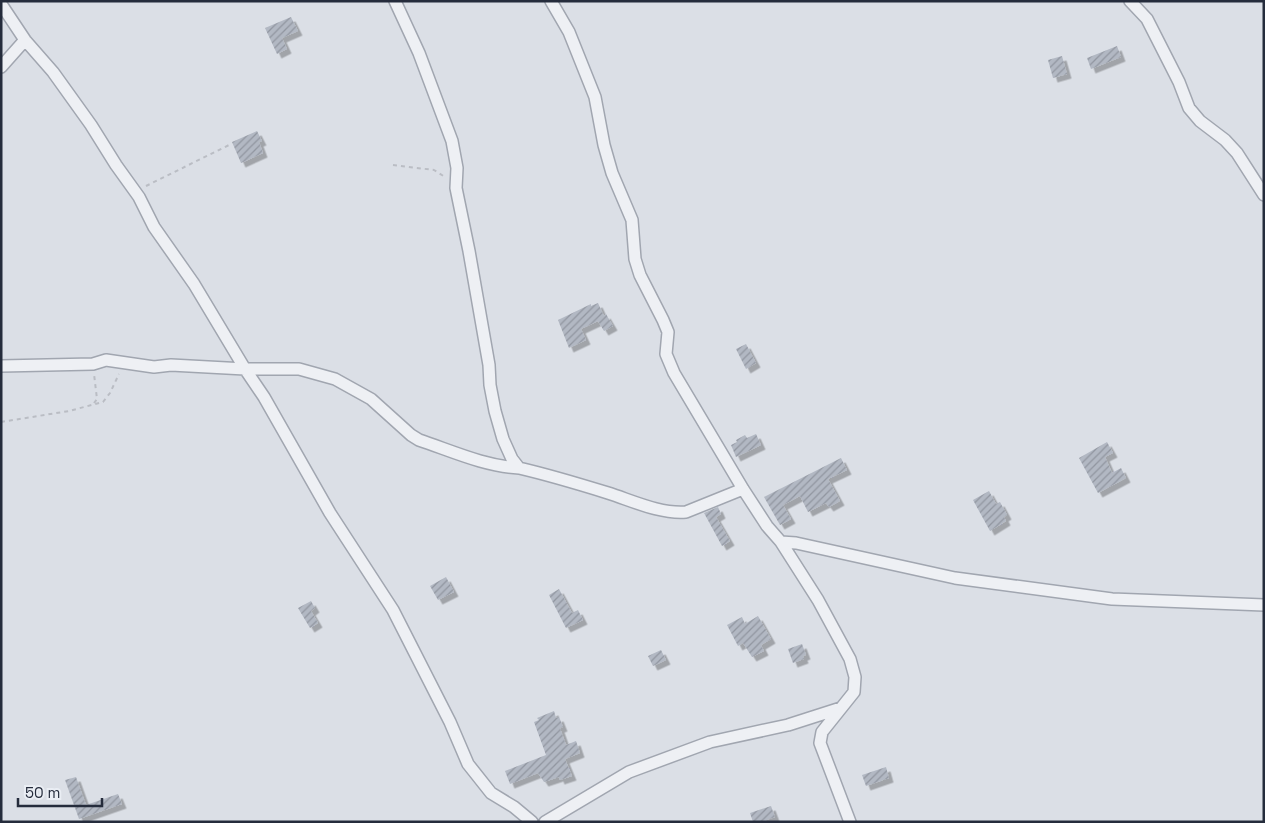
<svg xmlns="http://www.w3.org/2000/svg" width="1265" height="823" viewBox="0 0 1265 823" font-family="'Space Grotesk',sans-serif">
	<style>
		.building { fill: url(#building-hatch); filter: url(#shadow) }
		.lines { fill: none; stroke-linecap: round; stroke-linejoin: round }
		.street-casing { stroke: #a1a6b0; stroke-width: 14 }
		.path { stroke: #babdc4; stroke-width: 2; stroke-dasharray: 4 4; stroke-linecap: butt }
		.street { stroke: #eef0f4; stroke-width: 11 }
	</style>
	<defs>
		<pattern id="building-hatch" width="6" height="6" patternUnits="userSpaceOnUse" patternTransform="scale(1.25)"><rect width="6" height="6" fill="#b2b8c3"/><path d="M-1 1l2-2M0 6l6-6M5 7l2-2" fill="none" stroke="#9196a0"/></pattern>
		<filter id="shadow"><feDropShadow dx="4.5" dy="4.5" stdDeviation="0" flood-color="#0004"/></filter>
	</defs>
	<rect width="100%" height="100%" fill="#dbdfe6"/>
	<path class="building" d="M 291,17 L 298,31 L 282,38 L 287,49 L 277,54 L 265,28 Z
		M 1117,46 L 1121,57 L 1091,69 L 1087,58 Z
		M 1062,56 L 1067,74 L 1053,78 L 1048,60 Z
		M 257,131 L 262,141 L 259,142 L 263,153 L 241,163 L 232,142 Z
		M 598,303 L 604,316 L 606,314 L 613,326 L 604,331 L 598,321 L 581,329 L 586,340 L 569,348 L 558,320 L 591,304 L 591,306 Z
		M 746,344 L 756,363 L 746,369 L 736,349 Z
		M 756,434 L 761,445 L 736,457 L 731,445 L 737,442 L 736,440 L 745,435 L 747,438 Z
		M 1107,442 L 1113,453 L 1105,457 L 1112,473 L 1121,468 L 1126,478 L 1098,493 L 1079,458 Z
		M 841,458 L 847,470 L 828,479 L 840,501 L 829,507 L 826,503 L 808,512 L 800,496 L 783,505 L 791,519 L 780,525 L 764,497 Z
		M 989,491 L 996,504 L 1000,502 L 1007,515 L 1004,517 L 1006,521 L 990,531 L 973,500 Z
		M 718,507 L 721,514 L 716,517 L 730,541 L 722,546 L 704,513 Z
		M 446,577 L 454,592 L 438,600 L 430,586 Z
		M 559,589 L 572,613 L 578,610 L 583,620 L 566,628 L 549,595 Z
		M 311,601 L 315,608 L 311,611 L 318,623 L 310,628 L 298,608 Z
		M 758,616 L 771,639 L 761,645 L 764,651 L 752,657 L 743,643 L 738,646 L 727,625 L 742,617 L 745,624 Z
		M 802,644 L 806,655 L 803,656 L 804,659 L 793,663 L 788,649 Z
		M 661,650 L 666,660 L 653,666 L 648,656 Z
		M 554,711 L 556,718 L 559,717 L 563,727 L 560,728 L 566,745 L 576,741 L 580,753 L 565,759 L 572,776 L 560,780 L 559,777 L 544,782 L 538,773 L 510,784 L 505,771 L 546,755 L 534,722 L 539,720 L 537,718 Z
		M 886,767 L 889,778 L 866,786 L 862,775 Z
		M 76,777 L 86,805 L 118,794 L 122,804 L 79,819 L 65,780 Z
		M 771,806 L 775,817 L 761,822 L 753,822 L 750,813 Z"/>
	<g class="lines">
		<defs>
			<path id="street" d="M 551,1 L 569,32 L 595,97 L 604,145 L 612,173 L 632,220 L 635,259 L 640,275 L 663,320 L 668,332 L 666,354 L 674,373 L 743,489 L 767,526 L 781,542 L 818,600 L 850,659 L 855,677 L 854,692 L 822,732 L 820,743 L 850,822
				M 1130,1 L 1147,19 L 1179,82 L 1189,108 L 1200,121 L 1225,140 L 1237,153 L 1264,195
				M 1,4 L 25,40 L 53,72 L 91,125 L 116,165 L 139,197 L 154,227 L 194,284 L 245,369 L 264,397 L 330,513 L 393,610 L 450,722 L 468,764 L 491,793 L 514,807 L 532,822
				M 1,67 L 25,40
				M 1,366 L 93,364 L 106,360 L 154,367 L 171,365 L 245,369 L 299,369 L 335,379 L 371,399 L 411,435 L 419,440 C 452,451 484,466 519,468 L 512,459 L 503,439 L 495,411 L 490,385 L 489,365 L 469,251 L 456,188 L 457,168 L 452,141 L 419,53 L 395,1
				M 519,468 C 549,475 579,484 608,493 C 633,501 660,514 686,512 L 743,489
				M 781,542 L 796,543 L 955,578 L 1112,599 L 1264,605
				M 545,822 L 629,772 L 710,742 L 788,725 L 841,708"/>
		</defs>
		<use href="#street" class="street-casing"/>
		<path class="path" d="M 393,165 L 434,170 L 445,177
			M 146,186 L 229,145
			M 94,403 L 97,399 L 94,374
			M 1,422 L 69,411 L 103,402 L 110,393 L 119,374"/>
		<use href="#street" class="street"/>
	</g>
	<rect width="1265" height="823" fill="none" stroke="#252c3c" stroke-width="5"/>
	<path d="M18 798v8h84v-8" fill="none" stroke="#252c3c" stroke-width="2.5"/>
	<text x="25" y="798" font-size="15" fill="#252c3c" stroke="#eaeef4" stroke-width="4" paint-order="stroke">50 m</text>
</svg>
